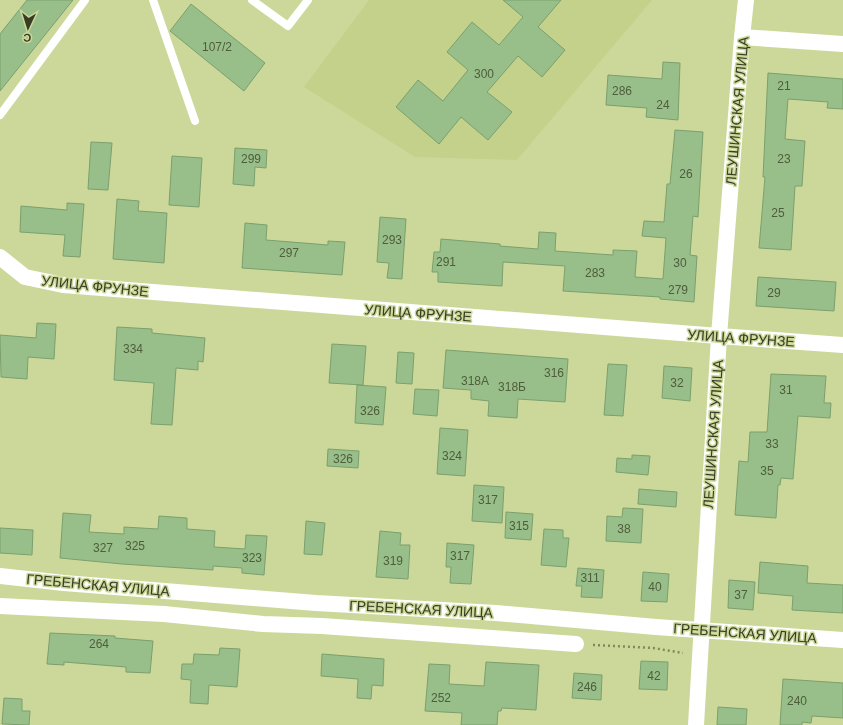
<svg xmlns="http://www.w3.org/2000/svg" width="843" height="725" viewBox="0 0 843 725" font-family="Helvetica,sans-serif">
	<style>
		.built { fill: #c3d18b }
		.building { fill: #98bf89; stroke: #7b9f6d }
		.lines { fill: none; stroke-linecap: round; stroke-linejoin: round }
		.path { stroke: #80885d; stroke-width: 2.5; stroke-dasharray: 2 3; stroke-linecap: butt }
		.lane { stroke: #fff; stroke-width: 8 }
		.street { stroke: #fff; stroke-width: 16 }
		.labels { text-anchor: middle; stroke-width: 3; stroke-linejoin: round; paint-order: stroke }
		.number-label { font-size: 12px; fill: #4f5d3c }
		.street-label { font-size: 14px; fill: #373c23; stroke: #ccd89a }
	</style>
	<rect width="100%" height="100%" fill="#ccd89a"/>
	<path class="built" d="M 369,0 L 652,0 L 517,160 L 415,157 L 304,87 Z"/>
	<path class="building" d="M 27,0 L 73,0 L 0,91 L 0,34 Z
		M 503,0 L 561,0 L 538,27 L 565,50 L 542,77 L 518,56 L 487,92 L 512,112 L 488,140 L 461,117 L 439,144 L 396,107 L 418,80 L 443,101 L 468,70 L 447,52 L 472,22 L 499,45 L 523,17 Z
		M 191,4 L 265,63 L 244,91 L 170,31 Z
		M 663,62 L 680,63 L 678,120 L 646,117 L 647,108 L 606,105 L 608,75 L 662,79 Z
		M 768,73 L 843,79 L 843,109 L 827,108 L 828,102 L 788,99 L 785,139 L 805,141 L 802,186 L 795,186 L 791,250 L 759,248 L 765,177 L 763,177 Z
		M 675,130 L 703,132 L 698,217 L 693,216 L 690,255 L 697,256 L 694,302 L 660,299 L 660,297 L 563,291 L 565,266 L 503,262 L 502,286 L 438,282 L 438,272 L 432,272 L 434,252 L 440,252 L 441,239 L 500,244 L 500,246 L 538,249 L 539,232 L 556,233 L 555,251 L 613,255 L 613,250 L 637,251 L 635,277 L 663,279 L 666,238 L 642,236 L 644,221 L 664,222 L 667,184 L 670,184 Z
		M 91,142 L 112,143 L 108,190 L 88,189 Z
		M 235,148 L 267,150 L 266,168 L 255,167 L 254,186 L 233,184 Z
		M 172,156 L 202,158 L 199,207 L 169,205 Z
		M 117,199 L 139,201 L 138,211 L 167,213 L 164,263 L 113,259 Z
		M 67,203 L 84,204 L 80,257 L 63,256 L 65,235 L 20,232 L 21,206 L 67,210 Z
		M 380,217 L 406,219 L 402,279 L 387,278 L 389,263 L 377,262 Z
		M 245,223 L 267,225 L 266,240 L 328,245 L 328,241 L 345,242 L 342,275 L 242,268 Z
		M 758,277 L 836,282 L 834,311 L 756,306 Z
		M 37,323 L 56,324 L 54,359 L 28,357 L 27,379 L 1,377 L 0,335 L 36,338 Z
		M 117,327 L 152,329 L 152,333 L 205,338 L 203,362 L 198,361 L 198,370 L 176,368 L 172,425 L 151,424 L 154,383 L 114,380 Z
		M 332,344 L 366,346 L 363,385 L 329,383 Z
		M 446,350 L 568,359 L 565,402 L 518,399 L 517,418 L 488,416 L 489,401 L 471,399 L 471,390 L 443,388 Z
		M 398,352 L 414,353 L 412,384 L 396,383 Z
		M 608,364 L 627,365 L 623,416 L 604,415 Z
		M 664,366 L 692,368 L 690,401 L 662,398 Z
		M 771,374 L 826,376 L 824,403 L 831,403 L 830,418 L 798,416 L 793,479 L 781,478 L 780,485 L 778,485 L 776,518 L 735,515 L 739,461 L 748,462 L 750,432 L 767,432 Z
		M 357,385 L 386,387 L 383,425 L 355,423 Z
		M 415,389 L 439,390 L 437,416 L 413,414 Z
		M 440,428 L 468,430 L 465,476 L 437,474 Z
		M 328,449 L 359,451 L 358,468 L 327,466 Z
		M 632,455 L 650,456 L 648,475 L 616,472 L 617,458 L 632,459 Z
		M 474,485 L 504,487 L 502,523 L 472,521 Z
		M 639,489 L 677,492 L 676,507 L 638,504 Z
		M 623,508 L 643,509 L 641,543 L 606,541 L 607,516 L 622,517 Z
		M 506,512 L 533,514 L 531,540 L 505,538 Z
		M 63,513 L 91,515 L 89,532 L 124,534 L 124,527 L 158,529 L 159,516 L 187,518 L 187,529 L 215,531 L 214,547 L 245,549 L 246,535 L 267,536 L 264,575 L 242,573 L 242,568 L 213,566 L 213,570 L 122,564 L 60,558 Z
		M 306,521 L 325,523 L 322,555 L 304,554 Z
		M 0,528 L 33,530 L 32,555 L 0,553 Z
		M 544,529 L 563,530 L 563,538 L 569,538 L 566,567 L 541,565 Z
		M 380,531 L 401,533 L 400,545 L 410,545 L 408,579 L 376,577 Z
		M 447,543 L 474,545 L 471,584 L 450,583 L 451,567 L 446,567 Z
		M 760,562 L 808,566 L 807,583 L 843,585 L 843,613 L 792,610 L 793,596 L 758,593 Z
		M 578,568 L 604,570 L 602,598 L 581,597 L 582,586 L 576,586 Z
		M 643,572 L 669,574 L 667,602 L 641,601 Z
		M 729,580 L 755,582 L 753,610 L 728,608 Z
		M 50,633 L 115,636 L 115,638 L 153,641 L 150,673 L 126,672 L 126,667 L 64,662 L 64,665 L 47,664 Z
		M 220,648 L 240,649 L 237,687 L 209,685 L 208,704 L 190,703 L 191,680 L 181,679 L 182,664 L 193,664 L 194,654 L 219,655 Z
		M 322,654 L 384,659 L 383,686 L 372,685 L 371,699 L 357,698 L 358,679 L 321,676 Z
		M 641,661 L 668,662 L 667,690 L 639,689 Z
		M 486,662 L 539,665 L 536,710 L 502,708 L 501,711 L 498,711 L 497,725 L 461,725 L 462,713 L 425,711 L 429,664 L 450,665 L 449,684 L 484,686 Z
		M 574,673 L 602,675 L 601,700 L 572,698 Z
		M 783,679 L 843,683 L 843,718 L 812,716 L 811,723 L 802,722 L 802,725 L 780,725 Z
		M 4,698 L 22,699 L 22,711 L 30,711 L 29,725 L 2,724 Z
		M 718,707 L 747,709 L 746,725 L 717,725 Z"/>
	<g class="lines">
		<path class="path" d="M 593,645 L 653,648 L 683,653"/>
		<path class="lane" d="M 153,0 L 195,121
			M 252,0 L 288,26 L 308,0
			M 0,115 L 85,0"/>
		<path class="street" d="M 742,37 L 843,44
			M 0,257 L 25,277 L 63,285 L 719,336 L 843,345
			M 0,576 L 64,583 L 316,603 L 496,613 L 656,627 L 843,640
			M 0,606 L 164,614 L 263,624 L 322,626 L 576,644
			M 696,725 L 719,336 L 742,37 L 746,0"/>
	</g>
	<g class="labels">
		<g class="number-label">
			<text x="217" y="51">107/2</text>
			<text x="484" y="78">300</text>
			<text x="784" y="90">21</text>
			<text x="622" y="95">286</text>
			<text x="663" y="109">24</text>
			<text x="251" y="163">299</text>
			<text x="784" y="163">23</text>
			<text x="686" y="178">26</text>
			<text x="778" y="217">25</text>
			<text x="392" y="244">293</text>
			<text x="289" y="257">297</text>
			<text x="446" y="266">291</text>
			<text x="680" y="267">30</text>
			<text x="595" y="277">283</text>
			<text x="678" y="294">279</text>
			<text x="774" y="297">29</text>
			<text x="133" y="353">334</text>
			<text x="554" y="377">316</text>
			<text x="475" y="385">318А</text>
			<text x="677" y="387">32</text>
			<text x="512" y="391">318Б</text>
			<text x="786" y="394">31</text>
			<text x="370" y="415">326</text>
			<text x="772" y="448">33</text>
			<text x="452" y="460">324</text>
			<text x="343" y="463">326</text>
			<text x="767" y="475">35</text>
			<text x="488" y="504">317</text>
			<text x="519" y="530">315</text>
			<text x="624" y="533">38</text>
			<text x="135" y="550">325</text>
			<text x="103" y="552">327</text>
			<text x="460" y="560">317</text>
			<text x="252" y="562">323</text>
			<text x="393" y="565">319</text>
			<text x="590" y="582">311</text>
			<text x="655" y="591">40</text>
			<text x="741" y="599">37</text>
			<text x="99" y="648">264</text>
			<text x="654" y="680">42</text>
			<text x="587" y="691">246</text>
			<text x="441" y="702">252</text>
			<text x="797" y="705">240</text>
		</g>
		<g class="street-label">
			<text transform="translate(737 111) rotate(-85)" y="5">ЛЕУШИНСКАЯ УЛИЦА</text>
			<text transform="translate(95 286) rotate(6)" y="5">УЛИЦА ФРУНЗЕ</text>
			<text transform="translate(418 313) rotate(4)" y="5">УЛИЦА ФРУНЗЕ</text>
			<text transform="translate(741 338) rotate(4)" y="5">УЛИЦА ФРУНЗЕ</text>
			<text transform="translate(713 434) rotate(-86)" y="5">ЛЕУШИНСКАЯ УЛИЦА</text>
			<text transform="translate(98 585) rotate(5)" y="5">ГРЕБЕНСКАЯ УЛИЦА</text>
			<text transform="translate(421 609) rotate(3)" y="5">ГРЕБЕНСКАЯ УЛИЦА</text>
			<text transform="translate(745 633) rotate(4)" y="5">ГРЕБЕНСКАЯ УЛИЦА</text>
		</g>
	</g>
	<g transform="translate(28 28) rotate(184)" stroke="#ccd89a" stroke-width="3" paint-order="stroke">
	<path d="M0-3L7 15L0 10L-7 15Z" fill="#373c23"/>
	<text y="-6" font-size="11" font-weight="bold" text-anchor="middle" fill="#373c23">С</text>
	</g>
</svg>
